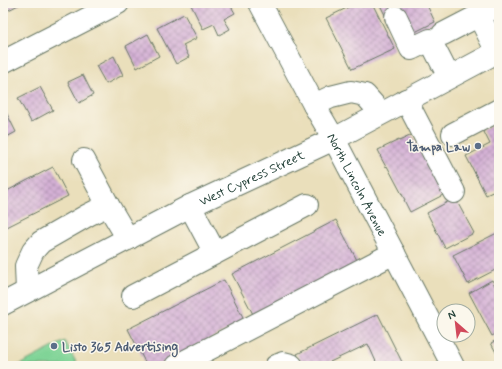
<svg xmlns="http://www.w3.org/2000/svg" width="502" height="369" viewBox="0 0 502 369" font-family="Mynerve,sans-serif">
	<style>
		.pitch { fill: #80d497; stroke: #508866 }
		.building { fill: url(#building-cross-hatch) }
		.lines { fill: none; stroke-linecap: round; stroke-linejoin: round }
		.minor-casing { stroke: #667663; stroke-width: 24 }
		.minor { stroke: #fff; stroke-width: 22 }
		.service-dot { fill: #5c6f8a; stroke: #fbf7ec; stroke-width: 1.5 }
		.labels { text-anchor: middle; stroke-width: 3; stroke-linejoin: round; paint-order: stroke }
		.service-label { font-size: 13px; font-weight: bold; fill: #4e5e75; stroke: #fbf7ec; text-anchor: end }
		.street-label { font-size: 13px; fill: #1f3d34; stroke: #fbf7ec }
	</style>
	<defs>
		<pattern id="building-cross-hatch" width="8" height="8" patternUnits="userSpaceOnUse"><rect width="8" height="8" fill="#d4b0d5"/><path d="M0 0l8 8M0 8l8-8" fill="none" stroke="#ab90ae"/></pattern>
	</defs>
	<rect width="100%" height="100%" fill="#fbf7ec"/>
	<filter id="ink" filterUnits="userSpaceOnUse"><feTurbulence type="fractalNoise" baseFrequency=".025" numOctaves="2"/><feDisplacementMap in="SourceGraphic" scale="8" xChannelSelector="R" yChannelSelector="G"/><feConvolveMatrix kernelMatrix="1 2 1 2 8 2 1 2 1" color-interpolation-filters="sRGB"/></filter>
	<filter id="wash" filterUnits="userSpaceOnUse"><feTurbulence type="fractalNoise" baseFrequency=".012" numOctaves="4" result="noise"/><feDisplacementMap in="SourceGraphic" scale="16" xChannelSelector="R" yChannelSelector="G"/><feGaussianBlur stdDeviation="0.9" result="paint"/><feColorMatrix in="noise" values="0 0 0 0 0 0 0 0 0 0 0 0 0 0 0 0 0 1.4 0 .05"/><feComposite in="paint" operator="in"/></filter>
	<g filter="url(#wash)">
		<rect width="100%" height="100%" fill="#eadfbb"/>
		<path class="pitch" d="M 65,341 L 78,366 L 17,366 Z"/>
		<g id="blocks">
			<path class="building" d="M 3,3 L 22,3 L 3,13 Z
				M 190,3 L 229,3 L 235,13 L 224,19 L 230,29 L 219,35 L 214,24 L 203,29 Z
				M 357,3 L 372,3 L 395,49 L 352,69 L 326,18 Z
				M 379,3 L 426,3 L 435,22 L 411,34 L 386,17 Z
				M 184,14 L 197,38 L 183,45 L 189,57 L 176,64 L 157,28 Z
				M 148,34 L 159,56 L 137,68 L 126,46 Z
				M 114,56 L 123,75 L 106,84 L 96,66 Z
				M 83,75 L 93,95 L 79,103 L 68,82 Z
				M 40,87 L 53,110 L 31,122 L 18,98 Z
				M 3,106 L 16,132 L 3,139 Z
				M 495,124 L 499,131 L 499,189 L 486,195 L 466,156 L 490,144 L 483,130 Z
				M 412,135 L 443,195 L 410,212 L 404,200 L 405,200 L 387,166 L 386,167 L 380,156 L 381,156 L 378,150 L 399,140 L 399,141 Z
				M 53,167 L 68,196 L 3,229 L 3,193 Z
				M 455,198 L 474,233 L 445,248 L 427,213 Z
				M 336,220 L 359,264 L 255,318 L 232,274 Z
				M 497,233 L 499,236 L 499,268 L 468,284 L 453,255 Z
				M 224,280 L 245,321 L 157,366 L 147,366 L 128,329 Z
				M 492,280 L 498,291 L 499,291 L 499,332 L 492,336 L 469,293 Z
				M 378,314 L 404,366 L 378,366 L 368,344 L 330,362 L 332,366 L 303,366 L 297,354 Z
				M 499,339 L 499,358 L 491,343 Z"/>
		</g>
	</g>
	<g filter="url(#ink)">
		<use href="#blocks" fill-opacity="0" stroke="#667663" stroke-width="1"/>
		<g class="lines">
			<defs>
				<g id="minor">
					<path id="s1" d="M 260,3 L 314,105 L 334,139 L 453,366"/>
					<path d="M 479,16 L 497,52"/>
					<path d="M 396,17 L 411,49 L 430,40 L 449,77"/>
					<path d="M 443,34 L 499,5"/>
					<path d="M 3,62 L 118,3"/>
					<path d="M 406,100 L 454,192"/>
					<path d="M 314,105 L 331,97 L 351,92 L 365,95 L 381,113"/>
					<path d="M 453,134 L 499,110"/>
					<path d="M 84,160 L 108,205"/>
					<path d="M 190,206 L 215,253"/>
					<path d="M 27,291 L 26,266 L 33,251 L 41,242 L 88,215 L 108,205 L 128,239"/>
					<path d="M 133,296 L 307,205"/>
					<path id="s2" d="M 3,304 L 190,206 L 334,139 L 499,51"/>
					<path d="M 176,366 L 394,253"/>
					<path d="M 276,366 L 283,363 L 291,365 L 292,366"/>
				</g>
			</defs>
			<use href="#minor" class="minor-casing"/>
			<use href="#minor" class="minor"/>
		</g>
	</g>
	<g class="service-dot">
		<circle cx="478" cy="146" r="4"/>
		<circle cx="54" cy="346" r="4"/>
	</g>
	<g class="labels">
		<g class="service-label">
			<text x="470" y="151">Tampa Law</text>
			<text x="62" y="351" text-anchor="start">Listo 365 Advertising</text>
		</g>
		<g class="street-label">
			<text dy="5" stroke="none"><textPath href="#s2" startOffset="279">West Cypress Street</textPath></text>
			<text dy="5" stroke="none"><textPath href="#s1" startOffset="206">North Lincoln Avenue</textPath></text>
		</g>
	</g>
	<rect width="502" height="369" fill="none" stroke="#fbf7ec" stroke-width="16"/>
	<g transform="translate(456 323) rotate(332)"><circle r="19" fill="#fbf7ec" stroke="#a3ada2"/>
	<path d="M0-3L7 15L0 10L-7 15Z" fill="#d1495b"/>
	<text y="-6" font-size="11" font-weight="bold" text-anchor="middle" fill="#1f3d34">N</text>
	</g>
</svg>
